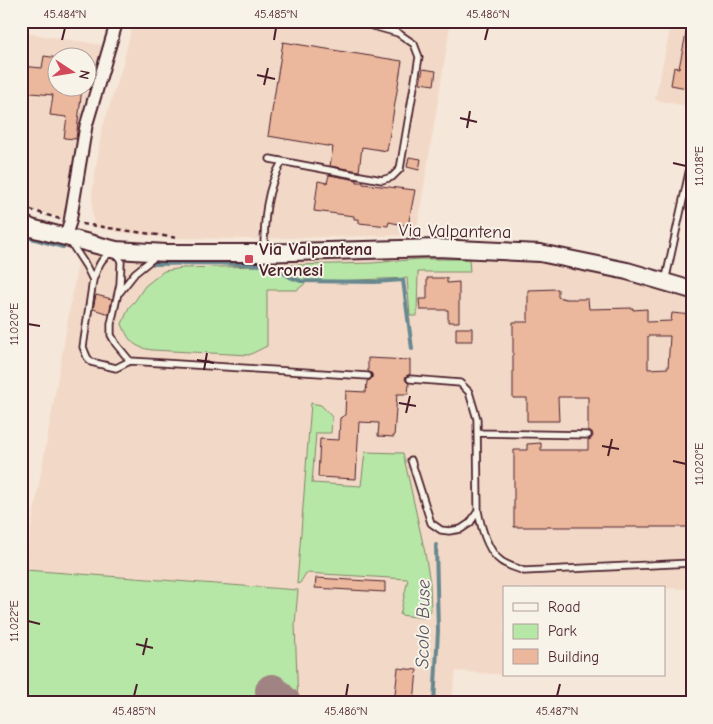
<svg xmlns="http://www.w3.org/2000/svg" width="713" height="724" viewBox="0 0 713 724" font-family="'Comic Neue',sans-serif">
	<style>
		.built { fill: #f2d9c7; fill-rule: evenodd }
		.green { fill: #b7e7a6; stroke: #808368 }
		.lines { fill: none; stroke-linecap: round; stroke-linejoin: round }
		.stream { stroke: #688890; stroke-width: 4 }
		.taxiway { stroke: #a08382; stroke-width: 34 }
		.building { fill: #ebb89d; stroke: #4a1f2b; fill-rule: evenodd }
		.lane-casing { stroke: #4a1f2b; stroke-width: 9 }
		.street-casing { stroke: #4a1f2b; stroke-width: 15 }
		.secondary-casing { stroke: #4a1f2b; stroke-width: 20 }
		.path { stroke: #4a1f2b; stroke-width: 2.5; stroke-dasharray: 5 4; stroke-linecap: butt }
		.lane { stroke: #f7f3e8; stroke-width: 5.5 }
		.street { stroke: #f7f3e8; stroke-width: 11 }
		.secondary { stroke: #f7f3e8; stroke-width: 16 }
		.ticks { fill: none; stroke: #4a1f2b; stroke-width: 2 }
		.poi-dot { fill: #d1495b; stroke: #f7f3e8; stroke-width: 2 }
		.labels { text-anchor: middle; stroke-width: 4; stroke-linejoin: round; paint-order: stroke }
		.street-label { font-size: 18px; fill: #4a1f2b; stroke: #f7f3e8 }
		.poi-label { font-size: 18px; font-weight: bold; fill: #4a1f2b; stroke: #f7f3e8; text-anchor: start }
		.water-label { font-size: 19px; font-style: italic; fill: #59545e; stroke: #f7f3e8 }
		.neatline { fill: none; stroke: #4a1f2b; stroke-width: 2 }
		.ticks-label { font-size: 12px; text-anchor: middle; fill: #4a1f2b }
	</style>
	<rect width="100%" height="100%" fill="#f5e7d9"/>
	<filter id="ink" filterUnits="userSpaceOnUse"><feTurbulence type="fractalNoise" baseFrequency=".02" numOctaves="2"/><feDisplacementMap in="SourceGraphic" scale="10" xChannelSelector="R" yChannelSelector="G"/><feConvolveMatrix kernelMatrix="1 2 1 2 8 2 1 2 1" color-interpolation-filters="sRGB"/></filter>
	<g filter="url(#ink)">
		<path class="built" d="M 133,21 L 451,21 L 416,235 L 249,239 L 172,238 L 119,232 L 93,226 L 92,193 L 102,129 L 123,64 Z
			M 623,21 L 692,21 L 692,107 L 655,100 L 670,30 L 623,24 Z
			M 21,32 L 108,46 L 94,91 L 74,222 L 31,209 L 21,205 ZM 58,58 L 88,58 L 88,88 L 58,88 Z
			M 81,246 L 171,260 L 249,262 L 475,257 L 531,259 L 596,270 L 692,295 L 692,589 L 625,587 L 624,588 L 504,588 L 504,675 L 456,671 L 451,703 L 298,703 L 295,624 L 298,590 L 24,570 Z"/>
		<path class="green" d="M 420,259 L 469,259 L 470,272 L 418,272 L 417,316 L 410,316 L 407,278 L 307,282 L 297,290 L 267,290 L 267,346 L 249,355 L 152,350 C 133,347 129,341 122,324 L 129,307 L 135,301 L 145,286 L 164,271 L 183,268 L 372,263 Z
			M 311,403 L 321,405 L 332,417 L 331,433 L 316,433 L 312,483 L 361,486 L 365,452 L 403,453 L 425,553 L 430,583 L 431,612 L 425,618 L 400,615 L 408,579 L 306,573 L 300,583 L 297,584 Z
			M 21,555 L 26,557 L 25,570 L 298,590 L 295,624 L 298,703 L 21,703 Z"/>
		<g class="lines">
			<path class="stream" d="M 21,235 L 63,247
				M 154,264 L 210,263 L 267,265 L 276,268 L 290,277 L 301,281 L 375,282 L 403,280 L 412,349
				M 434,703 L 438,631 L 436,545"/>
			<path class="taxiway" d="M 272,691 L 284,703"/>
		</g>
		<path class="building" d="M 687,29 L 692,30 L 692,89 L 671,85 L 674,67 L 679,68 Z
			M 283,42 L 402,61 L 387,151 L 362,147 L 359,171 L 330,166 L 333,147 L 268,136 Z
			M 44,56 L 58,58 L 58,88 L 82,88 L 76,139 L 64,138 L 67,117 L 50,115 L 53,95 L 21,92 L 21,66 L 42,68 Z
			M 423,69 L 436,71 L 434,85 L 420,83 Z
			M 409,157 L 421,159 L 419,170 L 407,167 Z
			M 329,175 L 357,180 L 357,182 L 363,182 L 363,184 L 415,190 L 408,226 L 389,222 L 388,226 L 359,223 L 359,219 L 354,219 L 354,216 L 314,211 L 318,181 L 327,183 Z
			M 427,278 L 447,278 L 447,283 L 459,282 L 459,322 L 448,322 L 448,310 L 420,310 L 419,299 L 427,299 Z
			M 558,289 L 558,297 L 566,299 L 588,299 L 589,309 L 633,308 L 633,310 L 647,309 L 647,322 L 671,321 L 672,313 L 692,315 L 692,527 L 514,527 L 514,450 L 527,450 L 527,444 L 541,443 L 541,450 L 588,450 L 588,440 L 591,439 L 593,436 L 592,432 L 588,430 L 588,397 L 558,397 L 559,421 L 527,421 L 527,398 L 513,398 L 513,322 L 528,322 L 528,290 ZM 648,336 L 670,336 L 668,368 L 648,369 Z
			M 96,295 L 112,299 L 109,314 L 93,309 Z
			M 456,328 L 472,328 L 472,341 L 456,341 Z
			M 368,358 L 410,360 L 410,374 L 406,376 L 405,379 L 406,381 L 409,384 L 408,394 L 397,394 L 394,437 L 378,436 L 379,423 L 359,422 L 356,479 L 318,477 L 320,439 L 339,440 L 340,418 L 345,415 L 346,391 L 366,392 L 367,381 L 370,380 L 372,378 L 372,374 L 368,371 Z
			M 316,578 L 385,582 L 385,592 L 315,588 Z
			M 398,668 L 417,670 L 414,703 L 394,703 Z"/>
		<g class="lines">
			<defs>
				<path id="lane" d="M 270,159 L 382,180 L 392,177 L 400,169 L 419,57 L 414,44 L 398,33 L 355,21
					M 71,243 L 86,266 L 93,280
					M 264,251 C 264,220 266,189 282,162
					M 665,282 L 692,159
					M 120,292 L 135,273 L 156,256
					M 130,361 L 116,344 L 111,335 L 111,324 L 120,284 L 121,262 L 116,250 C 101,257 99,264 93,280 L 83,347 L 87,357 L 91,362 L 116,368 L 130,361 L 368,376
					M 410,379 L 460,383 L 469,392 L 477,419 L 478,511 L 470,523 L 461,529 L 449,531 L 441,530 L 431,523 L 411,460
					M 478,433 L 588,435
					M 478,511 C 481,527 488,552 501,561 C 508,566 517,568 524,571 L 692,563"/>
				<path id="street" d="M 65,237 L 70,222 L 86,126 L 117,21"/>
				<path id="secondary" d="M 21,223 L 31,228 L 116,250 L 166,253 L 256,253 L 437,248 L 540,253 L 627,271 L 692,290"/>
			</defs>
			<use href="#lane" class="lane-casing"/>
			<use href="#street" class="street-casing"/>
			<use href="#secondary" class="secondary-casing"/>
			<path class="path" d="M 21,207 L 60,219
				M 82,224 L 178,238"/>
			<use href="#lane" class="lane"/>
			<use href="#street" class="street"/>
			<use href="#secondary" class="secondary"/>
		</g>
	</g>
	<path class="ticks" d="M 62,40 L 65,28M 274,40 L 276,28M 485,40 L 488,28M 257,75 L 275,79M 264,85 L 268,68M 460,118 L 477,122M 467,128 L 470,111M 673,163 L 686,166M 28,324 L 40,326M 197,360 L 214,363M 204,370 L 207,353M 399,403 L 416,406M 406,413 L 410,396M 602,446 L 619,449M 608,456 L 612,439M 673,461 L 686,464M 28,621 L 40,624M 136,644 L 153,648M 143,655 L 147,638M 134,696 L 137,684M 346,696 L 348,684M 557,696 L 560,684"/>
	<rect class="poi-dot" x="244" y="254" width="10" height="10" rx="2.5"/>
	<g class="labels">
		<g class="street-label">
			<text transform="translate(455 231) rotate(1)" y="6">Via Valpantena</text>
		</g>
		<g class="poi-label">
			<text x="259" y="255">Via Valpantena<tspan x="259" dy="21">Veronesi</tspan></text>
		</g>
		<g class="water-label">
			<text transform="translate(422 624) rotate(-89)" y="7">Scolo Buse</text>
		</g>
	</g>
	<rect width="713" height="724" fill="none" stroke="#f7f3e8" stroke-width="55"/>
	<rect x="503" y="586" width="162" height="90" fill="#f7f3e8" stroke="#b29e9c"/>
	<rect x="513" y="603" width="25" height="8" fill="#f7f3e8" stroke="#b29e9c"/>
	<text x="548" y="612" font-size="15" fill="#4a1f2b">Road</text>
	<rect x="513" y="624" width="25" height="15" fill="#b7e7a6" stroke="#b29e9c"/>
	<text x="548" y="636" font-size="15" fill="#4a1f2b">Park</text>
	<rect x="513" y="649" width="25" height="15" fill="#ebb89d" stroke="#b29e9c"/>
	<text x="548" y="662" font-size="15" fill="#4a1f2b">Building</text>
	<g transform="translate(72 72) rotate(102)"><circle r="24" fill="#f7f3e8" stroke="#b29e9c"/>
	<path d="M0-4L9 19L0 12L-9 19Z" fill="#d1495b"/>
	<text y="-8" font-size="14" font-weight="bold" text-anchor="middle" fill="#4a1f2b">N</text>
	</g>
	<rect x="28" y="28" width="658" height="668" class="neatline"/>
	<g class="ticks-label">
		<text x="65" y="18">45.484°N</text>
		<text x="276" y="18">45.485°N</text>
		<text x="488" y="18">45.486°N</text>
		<text transform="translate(699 166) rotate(-90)" y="4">11.018°E</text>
		<text transform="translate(14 324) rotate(-90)" y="4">11.020°E</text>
		<text transform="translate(699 464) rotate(-90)" y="4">11.020°E</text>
		<text transform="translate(14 621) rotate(-90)" y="4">11.022°E</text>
		<text x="134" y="715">45.485°N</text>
		<text x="346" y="715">45.486°N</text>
		<text x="557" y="715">45.487°N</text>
	</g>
</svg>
